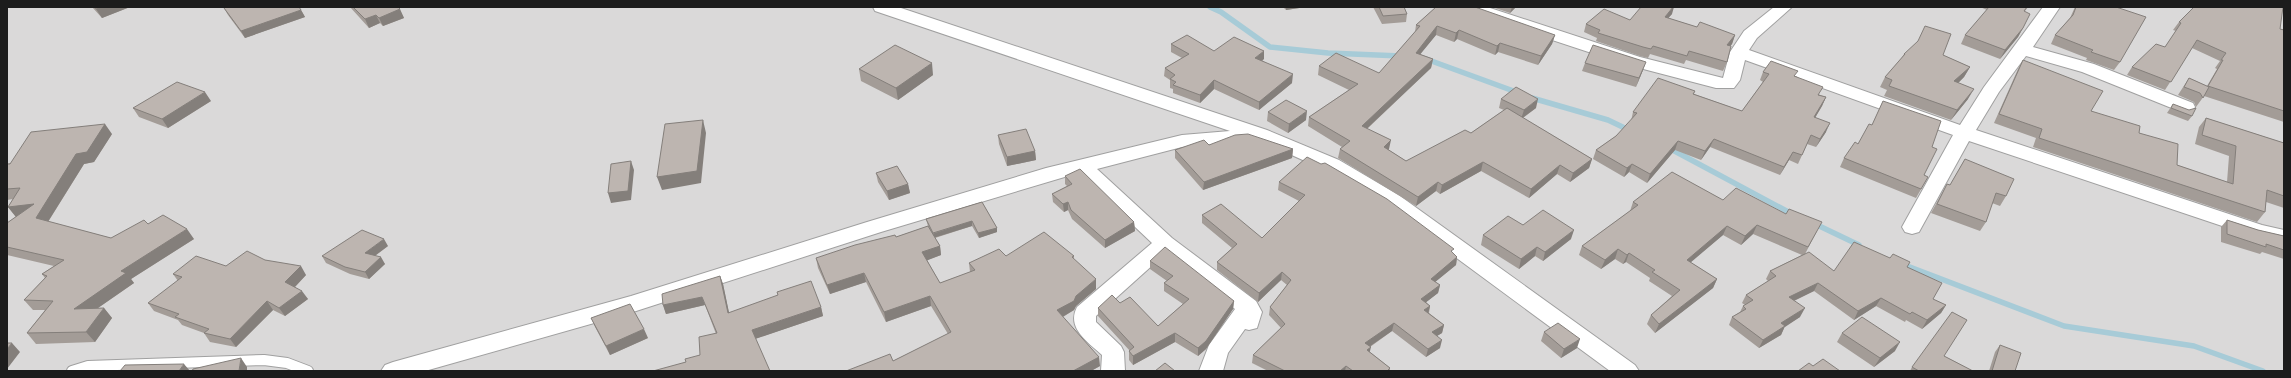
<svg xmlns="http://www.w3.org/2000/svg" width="2291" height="378" viewBox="0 0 2291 378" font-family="'PT Sans',sans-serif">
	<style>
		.residential { fill: #dad9d9 }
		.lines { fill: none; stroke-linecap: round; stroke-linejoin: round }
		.stream { stroke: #a7cbd7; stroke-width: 5.5 }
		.service-casing { stroke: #a0a0a0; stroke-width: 12 }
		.minor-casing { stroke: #a0a0a0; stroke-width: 2 }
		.service { stroke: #fff; stroke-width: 10 }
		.minor { fill: #fff; fill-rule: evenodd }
		.wall { fill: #a39c97 }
		.shaded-wall { fill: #847f7b }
		.building { fill: #bdb5b0; stroke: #847f7b }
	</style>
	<rect width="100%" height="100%" fill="#ede9e3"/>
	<path class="residential" d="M 7,7 L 2284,7 L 2284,371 L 7,371 Z"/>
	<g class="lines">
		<path class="stream" d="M 1210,7 L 1221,12 L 1270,47 L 1328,53 L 1401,56
			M 1426,59 L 1519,93
			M 1532,98 L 1608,120 L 1631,131
			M 1667,147 L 1794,215
			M 1813,223 L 1859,245
			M 1902,264 L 2064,326 L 2194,346 L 2263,371"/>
		<defs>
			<path id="service" d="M 72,371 L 88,366 L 264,360 L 287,363 L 308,371"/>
			<path id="minor" d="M 873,7 L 898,7 L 1267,130 L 1339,160 L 1400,196 L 1635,365 L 1639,371 L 1610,371 L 1386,206 L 1325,170 L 1258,140 L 1182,147 L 1097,169 L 1172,238 L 1256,301 L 1262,312 L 1257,328 L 1249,330 L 1245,329 L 1228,353 L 1223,371 L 1199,371 L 1209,345 L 1235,309 L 1165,254 L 1096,316 L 1096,322 L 1121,346 L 1124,352 L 1125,371 L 1101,371 L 1102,355 C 1088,342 1066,328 1077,307 L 1152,243 L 1078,173 L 881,232 L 633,312 L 425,371 L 381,371 L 385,365 L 393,362 L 631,296 L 867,222 L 1046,168 L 1182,135 L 1230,131 L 875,11 Z
				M 1462,7 L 1487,7 L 1640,57 L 1723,78 L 1730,52 L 1744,31 L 1774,7 L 1792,7 L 1757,38 L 1749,50 L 1960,125 L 1984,87 L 2043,7 L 2060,7 L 2033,47 L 2094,64 L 2193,103 L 2195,107 L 2193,111 L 2186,113 L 2179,111 L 2082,72 L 2026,56 L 1999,92 L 1976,130 L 2262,225 L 2284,230 L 2284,244 L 2252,236 L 1969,141 L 1919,232 L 1912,234 L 1905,232 L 1902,227 L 1953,135 L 1745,60 L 1740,80 L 1734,88 L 1716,88 L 1628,65 L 1464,11 Z"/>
		</defs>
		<use href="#service" class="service-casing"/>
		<use href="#minor" class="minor-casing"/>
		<use href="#service" class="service"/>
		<use href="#minor" class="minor"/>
	</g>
	<path class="wall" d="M 92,7 L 130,7 L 102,18 Z
		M 350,7 L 398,7 L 404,18 L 383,26 L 380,23 L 369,28 Z
		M 1279,7 L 1306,7 L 1286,10 L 1284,8 L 1279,8 Z
		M 1373,7 L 1404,7 L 1407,14 L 1406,22 L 1382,24 Z
		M 1436,7 L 1555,35 L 1552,44 L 1538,65 L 1498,52 L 1495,55 L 1457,39 L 1454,42 L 1436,35 L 1420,54 L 1433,59 L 1431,68 L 1367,129 L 1389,149 L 1389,150 L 1406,161 L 1471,133 L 1504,110 L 1499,108 L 1501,99 L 1536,108 L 1523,118 L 1592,159 L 1589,168 L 1570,182 L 1557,174 L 1529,198 L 1481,171 L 1440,194 L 1436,191 L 1416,206 L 1338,158 L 1340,149 L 1342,147 L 1308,126 L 1309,117 L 1349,90 L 1318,75 L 1319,66 L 1379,73 L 1415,32 L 1416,25 Z
		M 1492,7 L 1516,7 L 1510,13 Z
		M 1980,7 L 2028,7 L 2025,11 L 2023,28 L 2018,37 L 2000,59 L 1961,44 L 1965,35 L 1987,10 Z
		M 2075,7 L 2116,7 L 2120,62 L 2114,70 L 2086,60 L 2087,58 L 2051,44 L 2055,35 L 2070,18 Z
		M 224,8 L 301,10 L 305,17 L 245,38 L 228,15 Z
		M 1672,14 L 1668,18 L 1697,27 L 1735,35 L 1732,44 L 1730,46 L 1727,62 L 1723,71 L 1686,60 L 1684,64 L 1650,54 L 1648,58 L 1640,56 L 1596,41 L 1597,38 L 1584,32 L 1586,24 L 1630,20 Z
		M 2179,22 L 2280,29 L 2284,30 L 2284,122 L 2204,96 L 2196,107 L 2194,102 L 2178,95 L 2189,78 L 2207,86 L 2217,69 L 2215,68 L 2220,61 L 2192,48 L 2165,90 L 2127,75 L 2132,67 L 2165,47 L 2176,31 L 2173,30 Z
		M 1171,44 L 1264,59 L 1262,60 L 1292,83 L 1259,110 L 1214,89 L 1200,103 L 1173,93 L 1173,89 L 1170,88 L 1170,80 L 1164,76 L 1165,68 L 1182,58 L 1171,52 Z
		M 1904,54 L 1943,55 L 1970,67 L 1964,77 L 1958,83 L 1968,99 L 1951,120 L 1884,96 L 1887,90 L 1880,87 L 1885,77 L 1901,59 Z
		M 2023,60 L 2091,111 L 2139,133 L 2177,165 L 2227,182 L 2229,156 L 2195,144 L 2199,127 L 2206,118 L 2284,143 L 2284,208 L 2266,202 L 2265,212 L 2257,222 L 2033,147 L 2036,138 L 1994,123 L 2018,69 Z
		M 1585,63 L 1643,70 L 1636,87 L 1582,71 Z
		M 859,69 L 933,75 L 898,100 L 861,81 Z
		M 1763,72 L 1796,76 L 1820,95 L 1826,97 L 1822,106 L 1815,118 L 1826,132 L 1816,147 L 1807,144 L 1798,164 L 1789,160 L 1780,175 L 1710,147 L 1701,160 L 1675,150 L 1647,183 L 1629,172 L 1624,177 L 1593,159 L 1596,150 L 1616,136 L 1631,121 L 1633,112 L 1695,91 L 1694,94 L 1742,111 L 1763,82 L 1760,80 Z
		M 211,101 L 168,128 L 139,117 L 133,108 Z
		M 1883,101 L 1932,147 L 1924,175 L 1928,177 L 1916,198 L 1840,167 L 1844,158 L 1858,144 L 1872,125 Z
		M 2173,104 L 2192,116 L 2188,121 L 2167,113 Z
		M 1268,112 L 1306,120 L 1288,133 L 1267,121 Z
		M 112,134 L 94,162 L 84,164 L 48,222 L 111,238 L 148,224 L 194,239 L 131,279 L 134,283 L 98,308 L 104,308 L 112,318 L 95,342 L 36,344 L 27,333 L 45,310 L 33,310 L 24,300 L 45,278 L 42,274 L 54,266 L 7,255 L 7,223 L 16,217 L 8,207 L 13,199 L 7,200 L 7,164 Z
		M 998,135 L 1035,151 L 1036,160 L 1007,166 L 999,144 Z
		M 1209,145 L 1293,149 L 1292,158 L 1203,190 L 1175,158 L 1175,150 Z
		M 1965,159 L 2006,196 L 2000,206 L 1992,203 L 1986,222 L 1980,231 L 1931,213 L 1947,184 L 1950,185 Z
		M 876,173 L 908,184 L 910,193 L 889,200 L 878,182 Z
		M 1065,176 L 1134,222 L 1135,231 L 1105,248 L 1072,219 L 1068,210 L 1064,212 L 1053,202 L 1052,194 L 1067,186 L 1065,184 Z
		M 1279,182 L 1453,254 L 1457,257 L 1456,265 L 1435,282 L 1440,285 L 1438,293 L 1426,302 L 1430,306 L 1429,313 L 1444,325 L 1442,333 L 1437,336 L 1440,348 L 1426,357 L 1392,331 L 1370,347 L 1370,352 L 1390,368 L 1390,371 L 1268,371 L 1252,363 L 1253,355 L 1281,328 L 1269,315 L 1270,307 L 1287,285 L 1281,280 L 1258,302 L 1217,270 L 1217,262 L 1232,248 L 1202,223 L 1202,215 L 1262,238 L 1299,201 L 1278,190 Z
		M 1723,200 L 1817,231 L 1805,254 L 1834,271 L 1907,267 L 1933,299 L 1946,305 L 1941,313 L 1922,329 L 1906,320 L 1905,322 L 1876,306 L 1854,320 L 1814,291 L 1794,301 L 1800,317 L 1785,326 L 1781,335 L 1759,348 L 1729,325 L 1732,317 L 1740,312 L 1743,306 L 1745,305 L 1742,303 L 1746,295 L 1768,281 L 1766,279 L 1770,271 L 1802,255 L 1753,234 L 1741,245 L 1723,235 L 1690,262 L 1717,279 L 1713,288 L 1655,333 L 1647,324 L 1651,315 L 1672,296 L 1649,281 L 1650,278 L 1626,262 L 1623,264 L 1615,259 L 1601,269 L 1579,255 L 1582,246 L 1630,211 L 1633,202 Z
		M 982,202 L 997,228 L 997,232 L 979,238 L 972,226 L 935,238 L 940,246 L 941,255 L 927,260 L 940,283 L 970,272 L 969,263 L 1006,256 L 1074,256 L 1074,259 L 1096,289 L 1076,306 L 1074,310 L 1063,317 L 1100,366 L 1091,371 L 846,371 L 893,361 L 948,334 L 931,306 L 886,322 L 866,282 L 830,294 L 818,268 L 816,258 L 896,237 L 928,226 L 926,219 Z
		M 2227,220 L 2258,230 L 2284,236 L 2284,259 L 2262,252 L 2260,254 L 2221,242 L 2221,227 Z
		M 1523,225 L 1571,239 L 1543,261 L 1535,256 L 1519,269 L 1481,245 L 1483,235 Z
		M 388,246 L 375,256 L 385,264 L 369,279 L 350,274 L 326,263 L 322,256 Z
		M 265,260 L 306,275 L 295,287 L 308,299 L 285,316 L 273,310 L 236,347 L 210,342 L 204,333 L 182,325 L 178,320 L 154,311 L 148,303 L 178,281 L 173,274 Z
		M 1150,261 L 1234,301 L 1233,309 L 1206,349 L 1198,356 L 1175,342 L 1133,365 L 1129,360 L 1129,351 L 1130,351 L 1098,316 L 1098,308 L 1120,303 L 1158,326 L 1183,304 L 1164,291 L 1164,283 L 1167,281 L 1150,269 Z
		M 720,276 L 723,284 L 729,313 L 821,307 L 823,316 L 686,362 L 700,355 L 716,334 L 705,305 L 666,314 L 663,305 Z
		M 591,318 L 648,338 L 610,355 L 595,327 Z
		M 1544,332 L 1577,348 L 1561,358 L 1541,341 Z
		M 1842,333 L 1895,351 L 1874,367 L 1837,342 Z
		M 2000,345 L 2015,371 L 1989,371 L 1995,352 Z
		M 1944,356 L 1973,371 L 1910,371 L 1912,367 Z"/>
	<path class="shaded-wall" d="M 101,7 L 130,7 L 102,18 L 96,9 Z
		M 1286,7 L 1306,7 L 1286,10 Z
		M 1512,7 L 1516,7 L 1510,13 Z
		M 1673,7 L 1674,7 L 1672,14 L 1662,25 L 1665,17 Z
		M 400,9 L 404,18 L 383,26 L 379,18 Z
		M 301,10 L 305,17 L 245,38 L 241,31 Z
		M 376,15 L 380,23 L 369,28 L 365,19 Z
		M 1437,26 L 1436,35 L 1414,62 L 1416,53 Z
		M 2023,28 L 2018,37 L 2000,59 L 2005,50 Z
		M 1459,30 L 1457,39 L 1454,42 L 1456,33 Z
		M 1555,35 L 1552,44 L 1538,65 L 1541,56 Z
		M 1735,35 L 1732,44 L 1724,54 L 1727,45 Z
		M 1500,43 L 1498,52 L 1495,55 L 1497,46 Z
		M 1264,51 L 1264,59 L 1255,66 L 1255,58 Z
		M 1433,59 L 1431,68 L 1360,135 L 1362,126 Z
		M 1646,62 L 1643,70 L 1636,87 L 1639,78 Z
		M 932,63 L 933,75 L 898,100 L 896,88 Z
		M 1970,67 L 1964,77 L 1949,92 L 1954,81 Z
		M 1293,74 L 1292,83 L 1259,110 L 1259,102 Z
		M 1214,80 L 1214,89 L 1200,103 L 1200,95 Z
		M 1974,89 L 1968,99 L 1951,120 L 1957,110 Z
		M 205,92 L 211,101 L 168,128 L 162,119 Z
		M 1826,97 L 1822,106 L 1810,126 L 1814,117 Z
		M 1538,99 L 1536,108 L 1521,119 L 1524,110 Z
		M 1307,111 L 1306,120 L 1288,133 L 1289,124 Z
		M 703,120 L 706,133 L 701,183 L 662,190 L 657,177 Z
		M 1830,123 L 1826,132 L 1816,147 L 1820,139 Z
		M 105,124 L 112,134 L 94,162 L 84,164 L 44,228 L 16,217 L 8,207 L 76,154 Z
		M 1714,139 L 1710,147 L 1701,160 L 1705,151 Z
		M 1391,140 L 1389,149 L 1382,156 L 1384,147 Z
		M 1678,141 L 1675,150 L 1647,183 L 1650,174 Z
		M 1293,149 L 1292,158 L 1203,190 L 1204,182 Z
		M 1035,151 L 1036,160 L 1007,166 L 1007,157 Z
		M 1793,152 L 1789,160 L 1780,175 L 1784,167 Z
		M 1592,159 L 1589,168 L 1570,182 L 1573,173 Z
		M 631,161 L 634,170 L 631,200 L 611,203 L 608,193 Z
		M 1483,162 L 1481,171 L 1440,194 L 1442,185 Z
		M 1632,164 L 1629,172 L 1624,177 L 1627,168 Z
		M 1560,165 L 1557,174 L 1529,198 L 1531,189 Z
		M 1438,182 L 1436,191 L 1416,206 L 1418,197 Z
		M 908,184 L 910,193 L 889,200 L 887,191 Z
		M 1068,202 L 1068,210 L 1064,212 L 1063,204 Z
		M 972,221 L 972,226 L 933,238 L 932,234 Z
		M 1134,222 L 1135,231 L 1105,248 L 1105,240 Z
		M 1757,225 L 1753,234 L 1741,245 L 1745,236 Z
		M 1727,226 L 1723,235 L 1683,269 L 1687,260 Z
		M 997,228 L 997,232 L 979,238 L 978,233 Z
		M 187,229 L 194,239 L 131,279 L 134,283 L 82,319 L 74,309 L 121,271 Z
		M 1574,230 L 1571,239 L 1543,261 L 1545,252 Z
		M 384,239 L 388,246 L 369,260 L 365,253 Z
		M 940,246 L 941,255 L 923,262 L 922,252 Z
		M 1537,247 L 1535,256 L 1519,269 L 1521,259 Z
		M 1618,249 L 1615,259 L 1601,269 L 1605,260 Z
		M 1629,253 L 1626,262 L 1623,264 L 1627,255 Z
		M 381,257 L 385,264 L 369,279 L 365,272 Z
		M 1457,257 L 1456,265 L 1429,287 L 1431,279 Z
		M 301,266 L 306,275 L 291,291 L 285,282 Z
		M 1282,272 L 1281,280 L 1258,302 L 1259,293 Z
		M 864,273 L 866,282 L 830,294 L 827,285 Z
		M 720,276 L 723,284 L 731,322 L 728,313 Z
		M 1096,279 L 1096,289 L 1076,306 L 1074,310 L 1057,320 L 1057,310 L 1076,296 Z
		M 1717,279 L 1713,288 L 1655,333 L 1659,324 Z
		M 1818,283 L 1814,291 L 1785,305 L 1789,297 Z
		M 1440,285 L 1438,293 L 1420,307 L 1421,299 Z
		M 302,291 L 308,299 L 285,316 L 279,308 Z
		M 930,296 L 931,306 L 886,322 L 884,312 Z
		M 702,297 L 705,305 L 666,314 L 663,305 Z
		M 1881,298 L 1876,306 L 1854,320 L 1858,311 Z
		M 267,301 L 273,310 L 236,347 L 230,339 Z
		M 1234,301 L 1233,309 L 1206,349 L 1198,356 L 1198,348 Z
		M 1946,305 L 1941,313 L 1922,329 L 1927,320 Z
		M 1430,306 L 1428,314 L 1424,310 Z
		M 821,307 L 823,316 L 755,339 L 752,330 Z
		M 104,308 L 112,318 L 95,342 L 86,332 Z
		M 1805,308 L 1800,317 L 1785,327 L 1785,326 L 1781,335 L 1759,348 L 1763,340 L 1781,323 Z
		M 1394,323 L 1392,331 L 1363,351 L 1365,343 Z
		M 1444,325 L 1442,333 L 1430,340 L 1432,332 Z
		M 644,329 L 648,338 L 610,355 L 606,346 Z
		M 1175,333 L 1175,342 L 1133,365 L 1133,356 Z
		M 1580,339 L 1577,348 L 1561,358 L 1564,349 Z
		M 1442,340 L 1440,348 L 1426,357 L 1428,349 Z
		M 1900,342 L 1895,351 L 1874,367 L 1880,358 Z
		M 12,343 L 20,352 L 7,369 L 7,349 Z
		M 1371,347 L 1369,355 L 1367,350 Z
		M 1099,357 L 1100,366 L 1091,371 L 1073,371 Z
		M 241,358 L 247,367 L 247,371 L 239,371 Z
		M 184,364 L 190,371 L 179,371 Z
		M 1346,366 L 1345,371 L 1340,371 Z"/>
	<path class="building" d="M 95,7 L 101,7 L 96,9 Z
		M 225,7 L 299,7 L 301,10 L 241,31 L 224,8 Z
		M 353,7 L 398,7 L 400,9 L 379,18 L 376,15 L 365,19 Z
		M 1379,7 L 1404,7 L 1407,14 L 1383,16 Z
		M 1436,7 L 1475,7 L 1555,35 L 1541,56 L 1500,43 L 1497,46 L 1459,30 L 1456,33 L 1437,26 L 1416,53 L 1433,59 L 1362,126 L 1391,140 L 1384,147 L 1406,161 L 1465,130 L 1471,133 L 1507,108 L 1592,159 L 1573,173 L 1560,165 L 1531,189 L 1483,162 L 1442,185 L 1438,182 L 1418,197 L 1340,149 L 1350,141 L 1309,117 L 1358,84 L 1319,66 L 1336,53 L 1379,73 L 1420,26 L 1416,25 Z
		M 1641,7 L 1673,7 L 1665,17 L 1697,27 L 1700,22 L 1735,35 L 1727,45 L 1731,46 L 1727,62 L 1689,51 L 1687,56 L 1653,46 L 1651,49 L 1643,47 L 1598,33 L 1600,30 L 1586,24 L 1604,9 L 1630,20 Z
		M 1989,7 L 2027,7 L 2024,11 L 2030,14 L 2023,28 L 2005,50 L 1965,35 Z
		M 2076,7 L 2116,7 L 2146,17 L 2120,62 L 2091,52 L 2093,50 L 2055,35 L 2073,15 Z
		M 2194,7 L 2283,7 L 2280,29 L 2284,30 L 2284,111 L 2208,86 L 2223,60 L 2221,60 L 2226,53 L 2197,40 L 2171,82 L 2132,67 L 2156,44 L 2165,47 L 2181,23 L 2179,22 Z
		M 1925,26 L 1951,34 L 1943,55 L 1970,67 L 1954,81 L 1974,89 L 1957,110 L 1889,86 L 1892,80 L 1885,77 L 1905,54 L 1904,54 L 1918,41 Z
		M 1187,35 L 1214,51 L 1234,37 L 1264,51 L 1255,58 L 1293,74 L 1259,102 L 1214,80 L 1200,95 L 1173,85 L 1176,82 L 1170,79 L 1175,75 L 1165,68 L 1189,54 L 1171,44 Z
		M 895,45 L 932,63 L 896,88 L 859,69 Z
		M 1593,45 L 1646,62 L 1639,78 L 1585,63 Z
		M 2023,60 L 2103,91 L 2091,111 L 2140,126 L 2139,133 L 2178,144 L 2177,165 L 2233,184 L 2236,146 L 2202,135 L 2206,118 L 2284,143 L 2284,196 L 2267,190 L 2265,212 L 2039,138 L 2042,129 L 1999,114 Z
		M 1771,61 L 1798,71 L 1794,76 L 1823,87 L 1818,95 L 1826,97 L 1814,117 L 1830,123 L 1820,139 L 1811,135 L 1802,155 L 1793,152 L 1784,167 L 1714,139 L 1705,151 L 1678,141 L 1650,174 L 1632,164 L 1627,168 L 1596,150 L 1616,136 L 1637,113 L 1633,112 L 1658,78 L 1695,91 L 1693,94 L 1742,111 L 1769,74 L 1763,72 Z
		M 2189,78 L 2209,87 L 2203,98 L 2200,93 L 2184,87 Z
		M 177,82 L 205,92 L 162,119 L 133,108 Z
		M 1516,87 L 1538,99 L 1524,110 L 1501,99 Z
		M 1286,100 L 1307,111 L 1289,124 L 1268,112 Z
		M 1883,101 L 1941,121 L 1932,147 L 1937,149 L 1924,175 L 1928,177 L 1921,189 L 1844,158 L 1855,142 L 1858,144 L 1869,124 L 1872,125 Z
		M 2173,104 L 2189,110 L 2196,108 L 2192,116 L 2171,108 Z
		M 703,120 L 697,171 L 657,177 L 665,124 Z
		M 105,124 L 87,152 L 76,154 L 36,218 L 111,238 L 144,220 L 148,224 L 163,215 L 187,229 L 121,271 L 126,273 L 74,309 L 104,308 L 86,332 L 27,333 L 53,301 L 24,300 L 47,276 L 42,274 L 64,260 L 7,247 L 7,223 L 34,204 L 8,207 L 20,188 L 7,189 L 7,164 L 10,164 L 31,132 Z
		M 1026,129 L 1035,151 L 1007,157 L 998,135 Z
		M 1248,134 L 1293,149 L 1204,182 L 1175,150 L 1204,140 L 1209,145 L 1235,135 Z
		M 1307,157 L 1321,164 L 1325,163 L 1387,199 L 1454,249 L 1451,251 L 1457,257 L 1431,279 L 1440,285 L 1421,299 L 1430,306 L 1424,310 L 1444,325 L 1432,332 L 1442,340 L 1428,349 L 1394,323 L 1365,343 L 1371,347 L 1367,350 L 1390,368 L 1387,371 L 1353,371 L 1346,366 L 1340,371 L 1285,371 L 1253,355 L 1285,324 L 1270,307 L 1291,280 L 1282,272 L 1259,293 L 1217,262 L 1237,244 L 1202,215 L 1221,204 L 1262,238 L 1305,195 L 1279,182 Z
		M 1965,159 L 2014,179 L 2006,196 L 1996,193 L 1986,222 L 1937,204 L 1947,184 L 1950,185 Z
		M 631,161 L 628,191 L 608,193 L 611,164 Z
		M 897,166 L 908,184 L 887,191 L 876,173 Z
		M 1080,169 L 1134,222 L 1105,240 L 1071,210 L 1068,202 L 1063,204 L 1052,194 L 1072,184 L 1065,176 Z
		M 1672,172 L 1723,200 L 1736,188 L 1786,214 L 1789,209 L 1822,222 L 1808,247 L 1757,225 L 1745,236 L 1727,226 L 1687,260 L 1717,279 L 1659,324 L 1651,315 L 1680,290 L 1652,272 L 1655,270 L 1629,253 L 1627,255 L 1618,249 L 1605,260 L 1582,246 L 1638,205 L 1633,202 Z
		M 982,202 L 997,228 L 978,233 L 972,221 L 933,233 L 926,219 Z
		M 1543,210 L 1574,230 L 1545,252 L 1537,247 L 1521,259 L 1483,235 L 1508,216 L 1523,225 Z
		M 2227,220 L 2258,230 L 2284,236 L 2284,250 L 2266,244 L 2266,247 L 2227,234 Z
		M 928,226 L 940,246 L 922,252 L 940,283 L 975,270 L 969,263 L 999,249 L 1006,256 L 1044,232 L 1074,256 L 1072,257 L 1096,279 L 1076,296 L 1074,301 L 1057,310 L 1099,357 L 1073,371 L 846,371 L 890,354 L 893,361 L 951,332 L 930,296 L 884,312 L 864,273 L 827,285 L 816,258 L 855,245 L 895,235 L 896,237 Z
		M 362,230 L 384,239 L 365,253 L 381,257 L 365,272 L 345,267 L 322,256 Z
		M 1854,242 L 1890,258 L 1893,254 L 1910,262 L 1907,267 L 1942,283 L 1933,299 L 1946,305 L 1927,320 L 1912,312 L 1910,314 L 1881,298 L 1858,311 L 1818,283 L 1789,297 L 1805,308 L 1781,323 L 1785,326 L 1763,340 L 1732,317 L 1746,309 L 1743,306 L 1753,300 L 1746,295 L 1776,276 L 1770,271 L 1809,252 L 1834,271 Z
		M 1165,247 L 1234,301 L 1206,341 L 1198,348 L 1175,333 L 1133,356 L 1129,351 L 1134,347 L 1098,308 L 1112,295 L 1120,303 L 1130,297 L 1158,326 L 1189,299 L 1164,283 L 1173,276 L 1150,261 Z
		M 247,251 L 265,260 L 301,266 L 285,282 L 302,291 L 279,308 L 267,301 L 230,339 L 204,333 L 209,329 L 175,317 L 179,314 L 148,303 L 182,277 L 173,274 L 196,256 L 226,266 Z
		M 720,276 L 728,313 L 778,295 L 777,292 L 811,281 L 821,307 L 752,330 L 770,371 L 653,371 L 686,362 L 685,359 L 700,355 L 699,337 L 717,333 L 702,297 L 663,305 L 662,294 Z
		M 630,304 L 644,329 L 606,346 L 591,318 Z
		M 1952,312 L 1967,320 L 1944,356 L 1973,371 L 1919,371 L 1912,367 Z
		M 1862,317 L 1900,342 L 1880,358 L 1842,333 Z
		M 1558,323 L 1580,339 L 1564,349 L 1544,332 Z
		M 7,343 L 12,343 L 7,349 Z
		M 2000,345 L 2021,353 L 2015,371 L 1992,371 Z
		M 241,358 L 239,371 L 192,371 L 193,369 Z
		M 1823,359 L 1840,371 L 1798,371 L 1809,363 L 1813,366 Z
		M 1165,363 L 1175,371 L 1155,371 Z
		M 184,364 L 179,371 L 120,371 L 125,365 Z"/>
	<rect width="2291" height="378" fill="none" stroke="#1c1c1c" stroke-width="16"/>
</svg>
